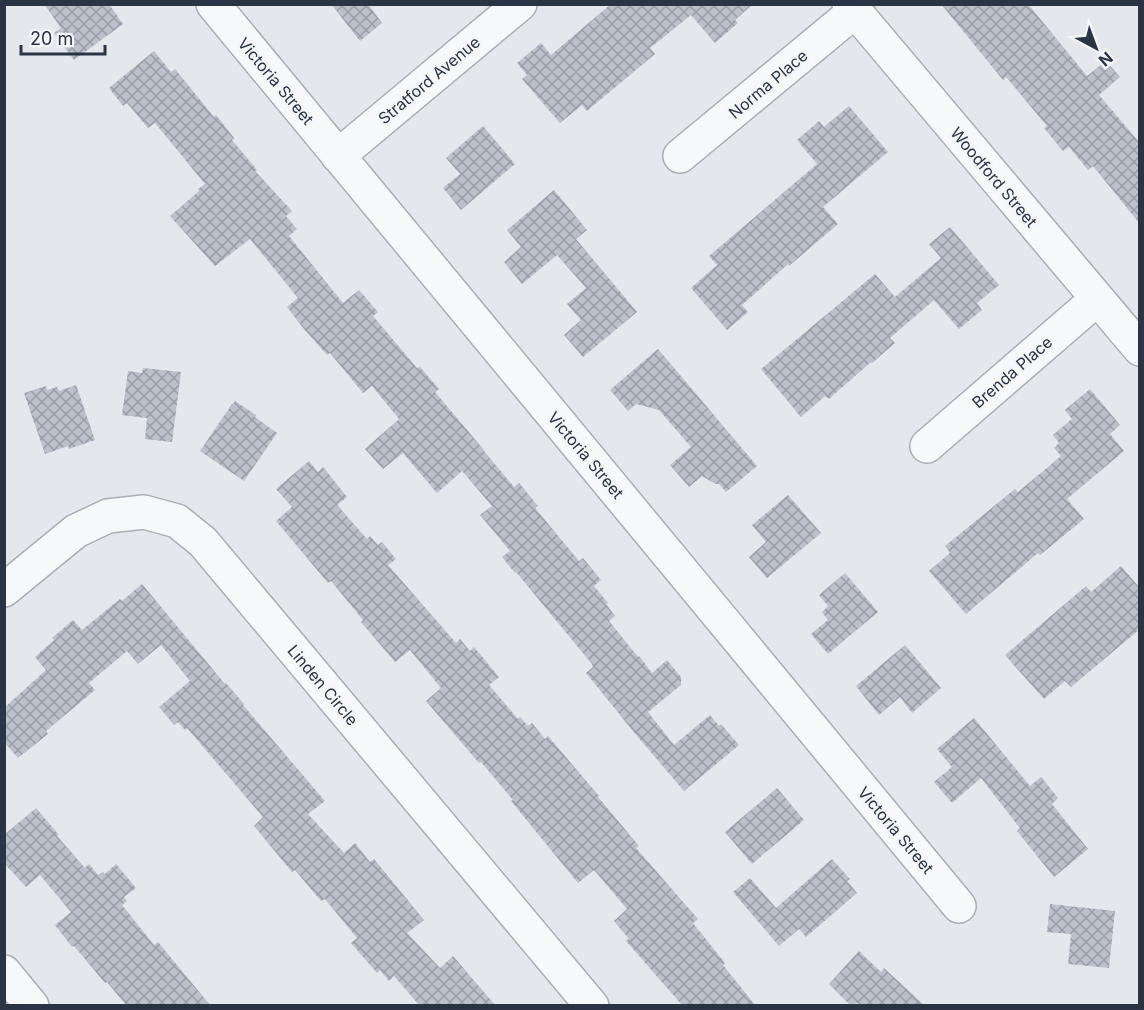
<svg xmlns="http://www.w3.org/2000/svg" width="1144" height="1010" viewBox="0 0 1144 1010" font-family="Inter,sans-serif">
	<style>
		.building { fill: url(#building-cross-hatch) }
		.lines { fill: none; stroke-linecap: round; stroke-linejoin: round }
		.minor-casing { stroke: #a9aeb7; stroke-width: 36 }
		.minor { stroke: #f7f8fa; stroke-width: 33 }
		.labels { text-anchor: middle; stroke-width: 6; stroke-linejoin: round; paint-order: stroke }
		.street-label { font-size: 16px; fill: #2b3445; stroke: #f4f6f9 }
	</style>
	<defs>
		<pattern id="building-cross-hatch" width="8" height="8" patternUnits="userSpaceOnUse" patternTransform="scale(1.5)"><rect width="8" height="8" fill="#bbc0ca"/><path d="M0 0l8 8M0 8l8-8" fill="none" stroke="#989da6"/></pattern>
	</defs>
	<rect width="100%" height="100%" fill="#e4e7ec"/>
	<path class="building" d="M 44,4 L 109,4 L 123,24 L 74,60 L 54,33 L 61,28 Z
		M 331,4 L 368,4 L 382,23 L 360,41 Z
		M 611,4 L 753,4 L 735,20 L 738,23 L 715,43 L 691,15 L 650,48 L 655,54 L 587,111 L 582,105 L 560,123 L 522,79 L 527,75 L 517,63 L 541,43 L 551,55 Z
		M 941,4 L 1028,4 L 1087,76 L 1106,61 L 1120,77 L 1099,95 L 1140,143 L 1140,224 L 1093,166 L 1088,170 L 1069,147 L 1063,151 L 1044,128 L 1047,126 L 1006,77 L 1003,80 Z
		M 154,51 L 171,72 L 175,69 L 214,117 L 216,115 L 234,138 L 232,140 L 257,170 L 255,171 L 292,211 L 286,216 L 297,229 L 289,236 L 343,303 L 359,290 L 378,312 L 373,316 L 417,368 L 420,367 L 439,389 L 435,392 L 484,450 L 484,451 L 514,487 L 519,483 L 538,506 L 535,508 L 579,561 L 583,558 L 601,580 L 594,586 L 608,603 L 606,604 L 615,616 L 609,621 L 638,657 L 639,656 L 652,673 L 667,660 L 681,677 L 681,685 L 648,712 L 674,745 L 710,715 L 719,726 L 721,724 L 739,745 L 684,791 L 637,736 L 586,673 L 593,667 L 592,664 L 516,572 L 515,573 L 502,557 L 510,551 L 480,515 L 492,506 L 462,471 L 437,493 L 403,453 L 383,469 L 365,449 L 399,419 L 372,386 L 363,393 L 330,353 L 327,355 L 304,329 L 287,307 L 298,298 L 250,239 L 215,266 L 170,216 L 199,191 L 198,189 L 205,184 L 155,123 L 148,128 L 127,103 L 123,106 L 109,88 Z
		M 849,106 L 888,152 L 823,207 L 838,224 L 789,266 L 788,264 L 742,305 L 748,312 L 727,330 L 691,288 L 717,265 L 709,256 L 817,164 L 797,140 L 819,121 L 824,127 Z
		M 483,126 L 515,164 L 461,210 L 443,188 L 460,174 L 446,158 Z
		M 554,190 L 587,230 L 576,239 L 637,312 L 583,357 L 564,335 L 581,320 L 567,304 L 586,288 L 557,255 L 522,284 L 504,262 L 521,247 L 507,230 Z
		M 950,227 L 999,285 L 977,303 L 982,310 L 959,329 L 934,300 L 890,338 L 895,343 L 872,363 L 871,362 L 829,399 L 825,396 L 801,417 L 761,369 L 875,274 L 895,297 L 941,258 L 929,244 Z
		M 658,349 L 757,466 L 726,492 L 719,484 L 715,484 L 702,476 L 689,487 L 670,465 L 691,447 L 659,410 L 636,404 L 628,411 L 610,390 Z
		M 143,368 L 181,372 L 172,442 L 145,439 L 147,418 L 122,415 L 128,371 L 142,373 Z
		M 76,385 L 95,440 L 69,449 L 68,446 L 45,454 L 24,393 L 46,386 L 47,390 L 57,387 L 59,391 Z
		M 1090,389 L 1120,425 L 1110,434 L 1124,451 L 1067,499 L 1084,519 L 1040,555 L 1038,553 L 966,614 L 929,571 L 950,553 L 945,546 L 1015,489 L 1018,492 L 1061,456 L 1054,448 L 1059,443 L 1053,435 L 1072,419 L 1065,410 Z
		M 235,401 L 256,415 L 255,417 L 277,433 L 244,481 L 200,451 L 232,404 L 233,404 Z
		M 309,461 L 318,472 L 323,467 L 347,497 L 337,505 L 367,539 L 370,536 L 378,545 L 382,542 L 396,559 L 388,565 L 456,643 L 460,639 L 470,651 L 474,647 L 499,677 L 489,685 L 518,719 L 520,717 L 528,726 L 532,723 L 545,739 L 548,736 L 599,796 L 598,797 L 639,846 L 636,848 L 698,919 L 693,923 L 725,963 L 723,965 L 755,1005 L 682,1005 L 626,941 L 629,939 L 614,921 L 627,909 L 594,870 L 578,883 L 511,801 L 513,800 L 481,762 L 479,763 L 426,701 L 441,688 L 410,650 L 395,662 L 361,622 L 363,620 L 331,581 L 328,583 L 276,521 L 292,507 L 276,489 Z
		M 788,495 L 821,533 L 767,578 L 749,557 L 766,542 L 752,525 Z
		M 1121,566 L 1140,588 L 1140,629 L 1071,687 L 1065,681 L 1044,699 L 1005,655 L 1086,586 L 1091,592 Z
		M 845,573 L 878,612 L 828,654 L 811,634 L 828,620 L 822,612 L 828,606 L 819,595 Z
		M 142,584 L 225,684 L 226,683 L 244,704 L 243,705 L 325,801 L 308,814 L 344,853 L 355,843 L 370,862 L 374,859 L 424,920 L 407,933 L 440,968 L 453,956 L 495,1005 L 419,1005 L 394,976 L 389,981 L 380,970 L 377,973 L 351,943 L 357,938 L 325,899 L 321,901 L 295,870 L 292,872 L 254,826 L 263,817 L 187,728 L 185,730 L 178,722 L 174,725 L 159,707 L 190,681 L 161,645 L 138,664 L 127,651 L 89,683 L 95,690 L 46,731 L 48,734 L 18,758 L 4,742 L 4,708 L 46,670 L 35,657 L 54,640 L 52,638 L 73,620 L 82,630 L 120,599 L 122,601 Z
		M 905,645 L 941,688 L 912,713 L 900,697 L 879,715 L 856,686 Z
		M 974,718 L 1030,786 L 1041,777 L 1058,798 L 1052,804 L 1088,849 L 1054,877 L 1017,831 L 1020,828 L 981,778 L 952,803 L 934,782 L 952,767 L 937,749 Z
		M 777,788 L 804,820 L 752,864 L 725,832 Z
		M 36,808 L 59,835 L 57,836 L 85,868 L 89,864 L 98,875 L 103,872 L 105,874 L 116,864 L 136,888 L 124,897 L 127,901 L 122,905 L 154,945 L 158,942 L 210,1005 L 126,1005 L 107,982 L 105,983 L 74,946 L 72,947 L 55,925 L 71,912 L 40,875 L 26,887 L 4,863 L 4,835 Z
		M 832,859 L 850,879 L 847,881 L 857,893 L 806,937 L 799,929 L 779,946 L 733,892 L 750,878 L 776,908 Z
		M 1050,904 L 1115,911 L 1109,968 L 1068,964 L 1071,934 L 1047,932 Z
		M 859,951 L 881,972 L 884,968 L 924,1005 L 861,1005 L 857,1003 L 850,1005 L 829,984 Z"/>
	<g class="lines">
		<defs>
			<path id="minor" d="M 213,4 L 959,906
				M 849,4 L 1140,349
				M 338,156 L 520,4
				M 680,156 L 855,11
				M 927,446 L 1097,299
				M 4,590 L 76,531 L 108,516 L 144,512 L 177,521 L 203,542 L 592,1006
				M 4,972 L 32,1006"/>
		</defs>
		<use href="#minor" class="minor-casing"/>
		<use href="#minor" class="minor"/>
	</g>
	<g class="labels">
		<g class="street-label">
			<text transform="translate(429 80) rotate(-40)" y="6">Stratford Avenue</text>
			<text transform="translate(276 81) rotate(50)" y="6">Victoria Street</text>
			<text transform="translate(768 84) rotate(-40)" y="6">Norma Place</text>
			<text transform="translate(994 177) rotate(50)" y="6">Woodford Street</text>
			<text transform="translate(1012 372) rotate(-41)" y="6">Brenda Place</text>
			<text transform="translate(586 455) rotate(50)" y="6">Victoria Street</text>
			<text transform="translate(323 685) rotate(50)" y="6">Linden Circle</text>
			<text transform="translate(896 830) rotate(50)" y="6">Victoria Street</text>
		</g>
	</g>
	<rect width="1144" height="1010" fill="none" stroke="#2b3445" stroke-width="12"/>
	<g transform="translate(1096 48) rotate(139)" stroke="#f4f6f9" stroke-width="4.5" paint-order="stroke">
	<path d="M0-4.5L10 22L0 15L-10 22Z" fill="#2b3445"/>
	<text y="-9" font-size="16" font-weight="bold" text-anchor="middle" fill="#2b3445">N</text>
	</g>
	<path d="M21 45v9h84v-9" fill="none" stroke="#2b3445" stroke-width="3"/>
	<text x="30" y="45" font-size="18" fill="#2b3445" stroke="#f4f6f9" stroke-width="4.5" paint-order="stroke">20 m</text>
</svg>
